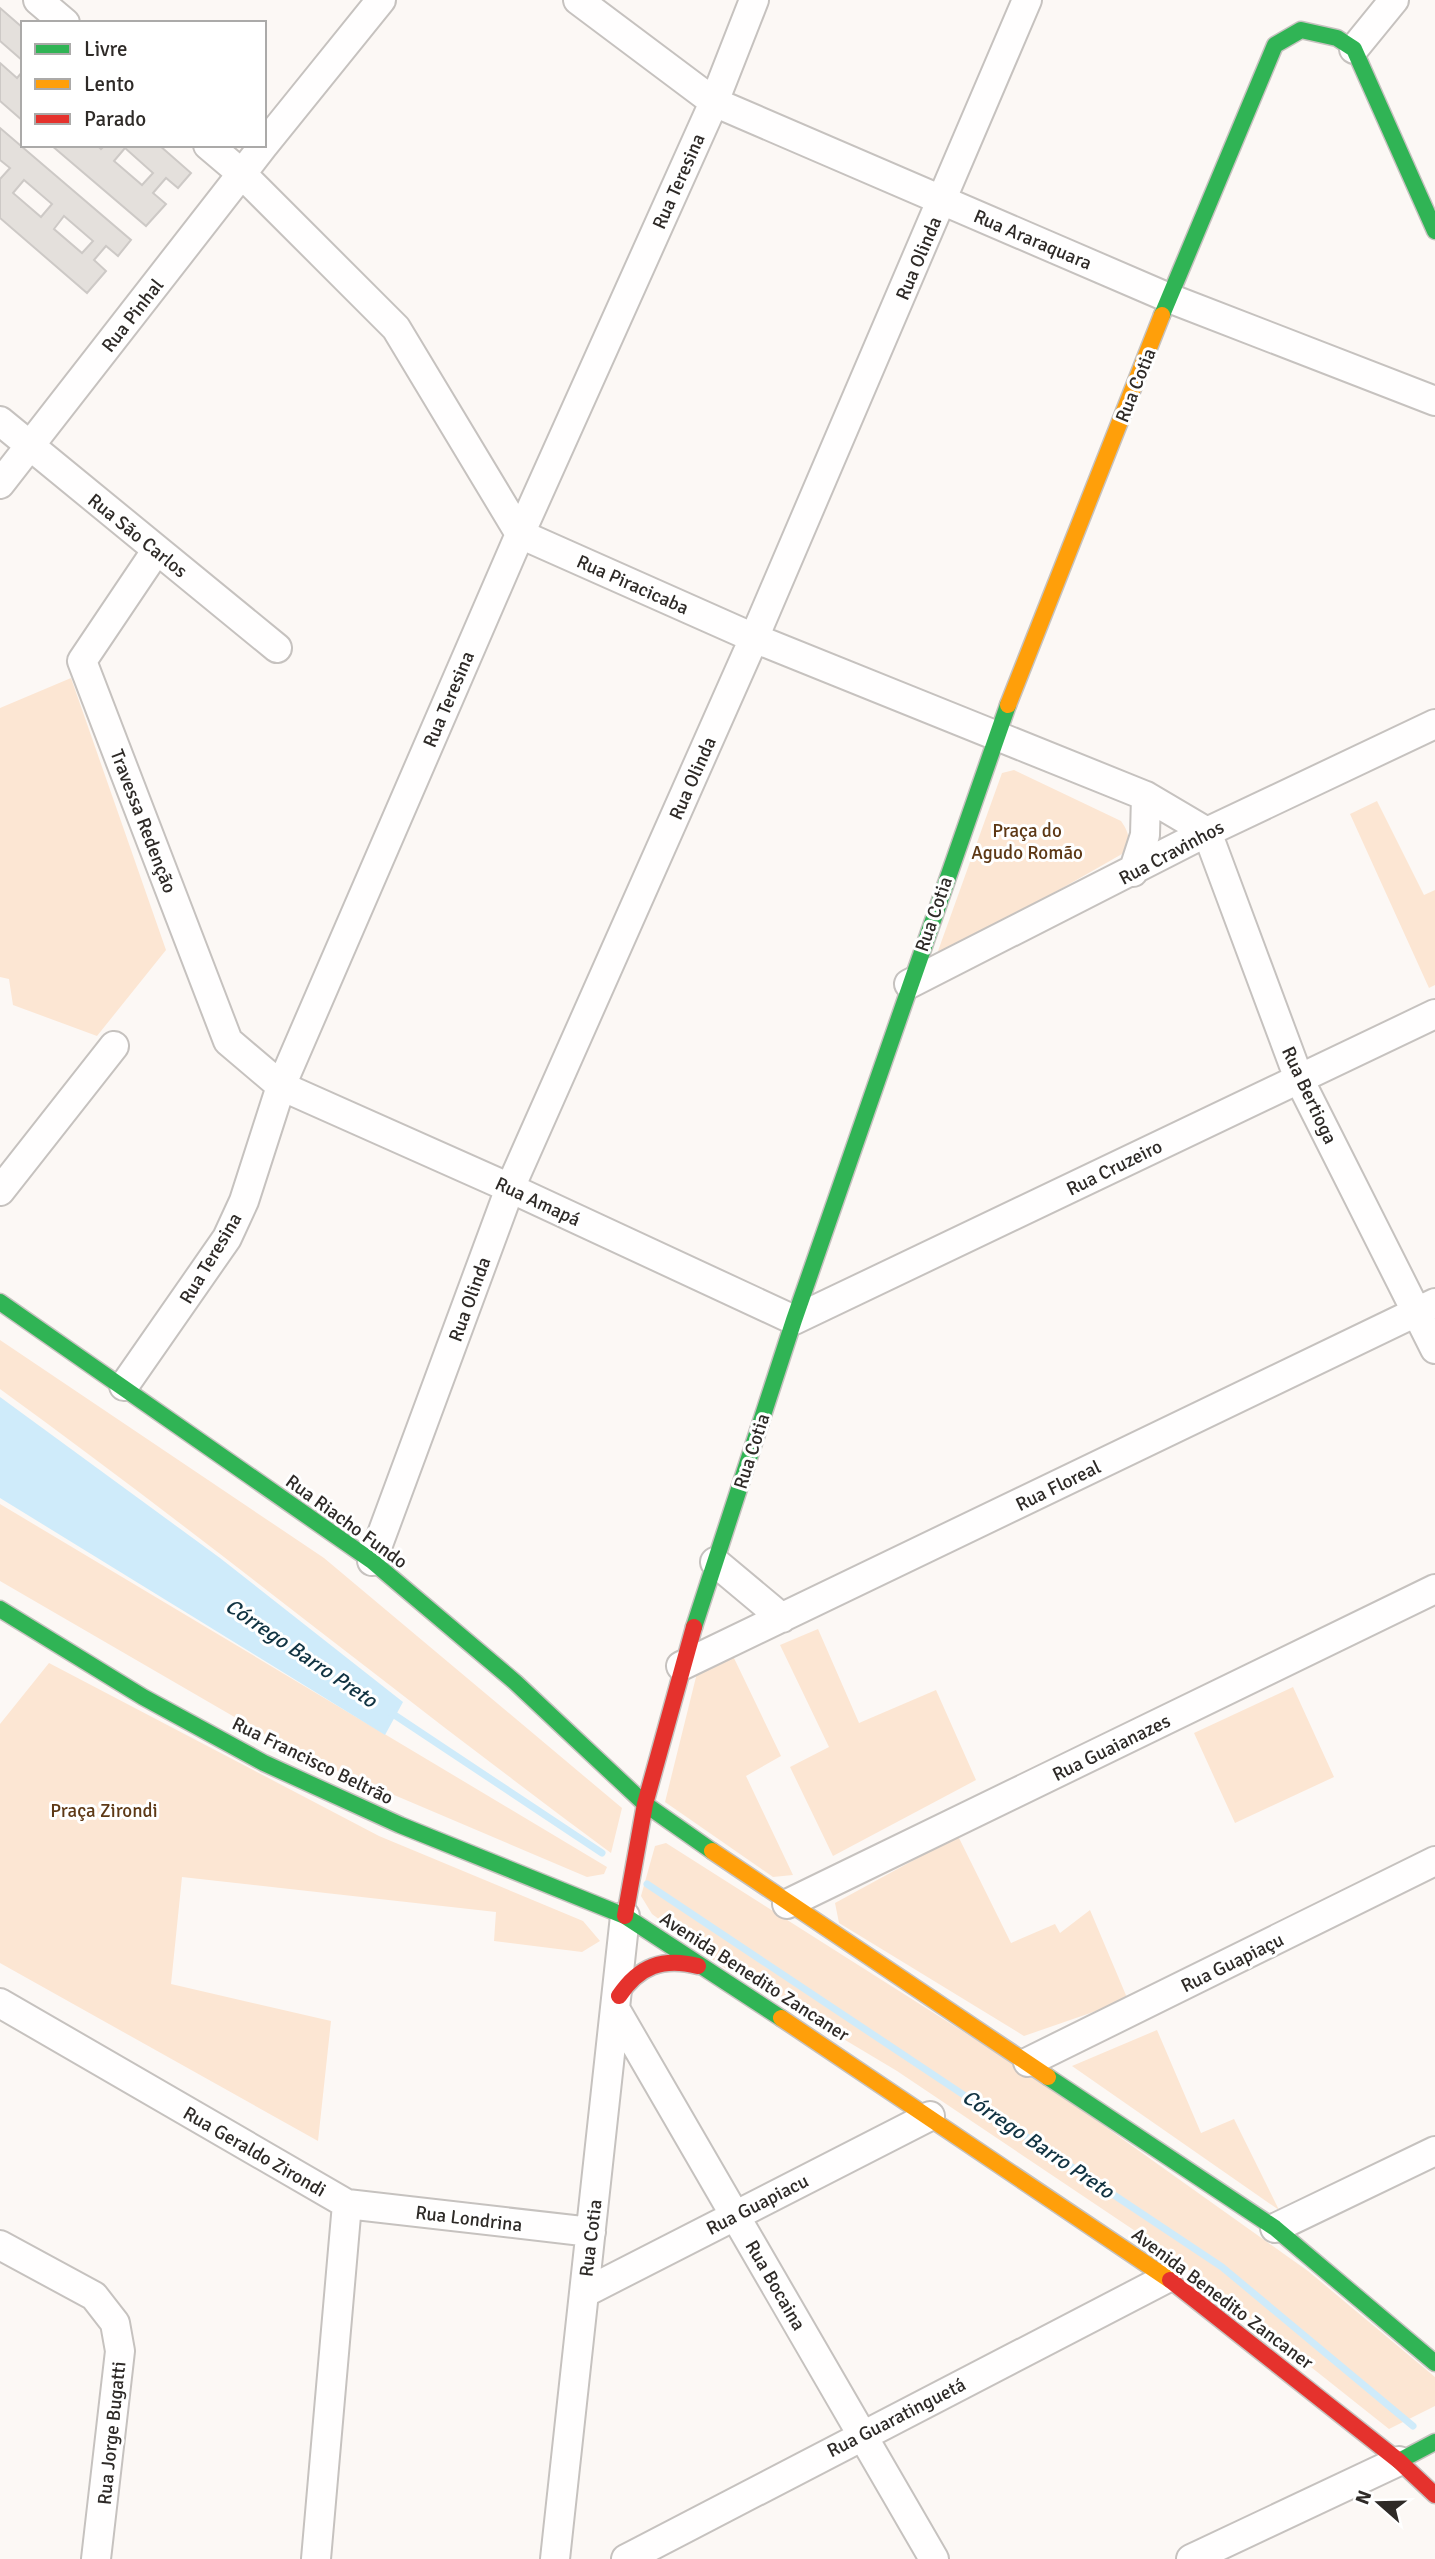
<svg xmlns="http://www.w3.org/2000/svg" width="1435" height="2559" viewBox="0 0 1435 2559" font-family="Signika,sans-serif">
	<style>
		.green { fill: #fce6d3 }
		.water { fill: #cfebfa }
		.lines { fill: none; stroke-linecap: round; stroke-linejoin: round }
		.stream { stroke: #cfebfa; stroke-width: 7 }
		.building { fill: #e4e0dc; stroke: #cdc9c6; stroke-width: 2; fill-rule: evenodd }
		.street-casing { stroke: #c6c2bf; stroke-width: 32 }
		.fast-casing { stroke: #c6c2bf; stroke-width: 19 }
		.slow-casing { stroke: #c6c2bf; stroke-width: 19 }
		.jam-casing { stroke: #c6c2bf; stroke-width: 19 }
		.street { stroke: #fffefe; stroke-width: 28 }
		.fast { stroke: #30b455; stroke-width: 16 }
		.slow { stroke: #ff9f0a; stroke-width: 16 }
		.jam { stroke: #e5322d; stroke-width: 16 }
		.labels { text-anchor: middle; stroke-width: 6; stroke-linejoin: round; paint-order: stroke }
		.street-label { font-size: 19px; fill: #2e2a27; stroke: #fff }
		.park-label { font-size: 19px; fill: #5d3815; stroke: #fff }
		.water-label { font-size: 21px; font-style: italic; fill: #113342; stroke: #fff }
	</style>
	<rect width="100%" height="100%" fill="#fcf8f5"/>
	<path class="green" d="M 71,678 L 166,950 L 97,1036 L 13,1005 L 9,979 L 0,977 L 0,708 Z
		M 1014,770 L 1121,821 C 1130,834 1131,841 1122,854 L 950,952 L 938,951 L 1002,773 Z
		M 1377,801 L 1424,895 L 1435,890 L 1435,985 L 1429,988 L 1350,814 Z
		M 0,1340 L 324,1558 L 622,1808 L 611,1853 C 405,1701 207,1539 0,1389 Z
		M 0,1504 L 607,1867 L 604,1874 L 587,1877 L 300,1755 L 0,1581 Z
		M 818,1629 L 859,1723 L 936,1690 L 976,1780 L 833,1856 L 790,1767 L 829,1747 L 780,1645 Z
		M 733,1656 L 781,1756 L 746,1776 L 793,1875 L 773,1877 L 665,1802 L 697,1673 Z
		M 49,1663 L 379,1836 L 583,1921 L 600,1941 L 582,1952 L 494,1941 L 496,1912 L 182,1877 L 171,1984 L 331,2021 L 318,2141 L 0,1963 L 0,1724 Z
		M 1293,1687 L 1334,1777 L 1235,1823 L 1194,1733 Z
		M 958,1836 L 1011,1943 L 1055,1924 L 1060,1933 L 1090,1910 L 1128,2000 L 1024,2036 L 839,1923 L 835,1903 Z
		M 666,1843 L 1041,2081 L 1308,2271 L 1435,2377 L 1435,2406 L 1389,2429 L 1165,2251 L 897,2071 L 723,1967 L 652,1914 L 641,1896 L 655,1846 Z
		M 1157,2030 L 1201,2133 L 1234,2119 L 1279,2210 L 1072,2066 Z"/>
	<path class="water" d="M 0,1397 L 220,1558 L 403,1702 L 385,1735 L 0,1498 Z"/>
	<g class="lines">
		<path class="stream" d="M 390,1712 L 602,1853
			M 647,1884 L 1222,2267 L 1413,2426"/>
	</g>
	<path class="building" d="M 0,8 L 23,28 L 23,61 L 0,41 Z
		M 0,63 L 17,78 L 23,71 L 23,121 L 0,101 Z
		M 0,128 L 131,240 L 118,256 L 106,246 L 94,260 L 106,271 L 87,293 L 0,218 L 0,179 L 10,168 L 0,160 ZM 24,180 L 52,204 L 41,217 L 13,193 ZM 64,216 L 93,241 L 82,253 L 54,229 Z
		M 51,145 L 97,145 L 101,149 L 105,145 L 159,145 L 191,173 L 178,188 L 166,178 L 153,193 L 166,204 L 146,226 ZM 125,148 L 153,173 L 142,185 L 114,161 Z"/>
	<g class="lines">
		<defs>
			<path id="street" d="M 38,0 L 65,23
				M 578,0 L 714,102 L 1169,298 L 1435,401
				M 1354,49 L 1394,0
				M 208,145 L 241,173 L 396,328 L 520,534 L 754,638 L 1146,796 L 1207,832
				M 264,145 L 381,0
				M 0,421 L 277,648
				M 0,484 L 264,145
				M 156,551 L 82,661 L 228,1041 L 281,1086 L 510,1188 L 794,1320 L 1435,1014
				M 1207,832 L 1299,1079 L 1435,1349
				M 1133,872 L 1145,835 L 1146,796
				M 909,984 L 1207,832 L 1435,724
				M 0,1191 L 114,1046
				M 124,1386 L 227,1238 L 244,1201 L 281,1086 L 520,534 L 714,102 L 754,0
				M 372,1561 L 510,1188 L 754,638 L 1027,0
				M 715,1562 L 782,1618
				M 681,1666 L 1435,1303
				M 787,1904 L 1435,1589
				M 0,2003 L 347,2204 L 316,2559
				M 617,2012 L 934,2559
				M 1028,2062 L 1435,1861
				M 347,2204 L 591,2232
				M 1275,2228 L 1435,2151
				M 0,2245 L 94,2296 L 115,2323 L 120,2351 L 96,2559
				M 584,2293 L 930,2116
				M 555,2559 L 625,1916
				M 626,2559 L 1167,2278
				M 1191,2559 L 1399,2461"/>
			<path id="fast" d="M 1162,315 L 1275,45 L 1301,30 L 1337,38 L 1354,49 L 1435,231
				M 0,1302 L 372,1561 L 515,1682 L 645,1804 L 712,1851
				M 0,1609 L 143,1697 L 264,1763 L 400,1825 L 625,1916 L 781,2018
				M 694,1627 L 794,1320 L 1008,705
				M 1048,2077 L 1275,2228 L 1435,2363
				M 1399,2461 L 1435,2442"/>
			<path id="slow" d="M 1008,705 L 1162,315
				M 712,1851 L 1048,2077
				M 781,2018 L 1170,2280"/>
			<path id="jam" d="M 625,1916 L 645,1804 L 694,1627
				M 619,1996 C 639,1966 663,1957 698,1966
				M 1170,2280 L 1399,2461 L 1435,2495"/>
		</defs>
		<use href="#street" class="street-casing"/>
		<use href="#fast" class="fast-casing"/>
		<use href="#slow" class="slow-casing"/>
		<use href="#jam" class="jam-casing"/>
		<use href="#street" class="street"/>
		<use href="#fast" class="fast"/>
		<use href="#slow" class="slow"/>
		<use href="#jam" class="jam"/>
	</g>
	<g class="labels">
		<g class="street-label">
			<text transform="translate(678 181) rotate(-66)" y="7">Rua Teresina</text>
			<text transform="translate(1033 239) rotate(23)" y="7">Rua Araraquara</text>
			<text transform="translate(918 258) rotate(-67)" y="7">Rua Olinda</text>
			<text transform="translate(132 315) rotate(-52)" y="7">Rua Pinhal</text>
			<text transform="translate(1135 385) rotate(-68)" y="7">Rua Cotia</text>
			<text transform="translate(138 535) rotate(39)" y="7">Rua São Carlos</text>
			<text transform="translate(633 584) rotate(24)" y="7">Rua Piracicaba</text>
			<text transform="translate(448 699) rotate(-67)" y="7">Rua Teresina</text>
			<text transform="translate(692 778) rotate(-66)" y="7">Rua Olinda</text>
			<text transform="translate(144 821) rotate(69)" y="7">Travessa Redenção</text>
			<text transform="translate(1171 852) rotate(-28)" y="7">Rua Cravinhos</text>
			<text transform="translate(933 914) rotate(-71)" y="7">Rua Cotia</text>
			<text transform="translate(1310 1095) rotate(65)" y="7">Rua Bertioga</text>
			<text transform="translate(1114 1167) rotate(-26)" y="7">Rua Cruzeiro</text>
			<text transform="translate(538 1201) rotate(25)" y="7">Rua Amapá</text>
			<text transform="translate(210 1258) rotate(-59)" y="7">Rua Teresina</text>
			<text transform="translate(469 1299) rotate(-70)" y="7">Rua Olinda</text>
			<text transform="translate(751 1451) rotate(-72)" y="7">Rua Cotia</text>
			<text transform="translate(1058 1485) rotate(-26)" y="7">Rua Floreal</text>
			<text transform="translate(347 1521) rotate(36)" y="7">Rua Riacho Fundo</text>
			<text transform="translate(1111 1747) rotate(-26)" y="7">Rua Guaianazes</text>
			<text transform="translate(313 1760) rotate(26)" y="7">Rua Francisco Beltrão</text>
			<text transform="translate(1232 1962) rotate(-26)" y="7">Rua Guapiaçu</text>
			<text transform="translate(755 1976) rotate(33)" y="7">Avenida Benedito Zancaner</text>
			<text transform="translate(255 2151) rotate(30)" y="7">Rua Geraldo Zirondi</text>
			<text transform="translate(757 2204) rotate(-27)" y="7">Rua Guapiacu</text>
			<text transform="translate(469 2218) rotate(7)" y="7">Rua Londrina</text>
			<text transform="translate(590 2238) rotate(-83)" y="7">Rua Cotia</text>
			<text transform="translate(776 2285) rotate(60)" y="7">Rua Bocaina</text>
			<text transform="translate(1223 2298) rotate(37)" y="7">Avenida Benedito Zancaner</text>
			<text transform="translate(896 2417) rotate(-27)" y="7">Rua Guaratinguetá</text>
			<text transform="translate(111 2433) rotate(-84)" y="7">Rua Jorge Bugatti</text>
		</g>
		<g class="park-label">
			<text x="1027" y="837">Praça do<tspan x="1027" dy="22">Agudo Romão</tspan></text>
			<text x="104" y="1817">Praça Zirondi</text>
		</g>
		<g class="water-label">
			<text transform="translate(301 1653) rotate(34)" y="7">Córrego Barro Preto</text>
			<text transform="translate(1038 2144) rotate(34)" y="7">Córrego Barro Preto</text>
		</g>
	</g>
	<rect x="21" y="21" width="245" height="126" fill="#ffffff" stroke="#abaaa9" stroke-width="2"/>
	<rect x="35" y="44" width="35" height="10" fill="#30b455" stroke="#abaaa9" stroke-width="2"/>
	<text x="84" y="56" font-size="21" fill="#2e2a27">Livre</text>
	<rect x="35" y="79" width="35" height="10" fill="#ff9f0a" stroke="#abaaa9" stroke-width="2"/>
	<text x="84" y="91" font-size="21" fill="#2e2a27">Lento</text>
	<rect x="35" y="114" width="35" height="10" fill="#e5322d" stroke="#abaaa9" stroke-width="2"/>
	<text x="84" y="126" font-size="21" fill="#2e2a27">Parado</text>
	<g transform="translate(1379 2503) rotate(290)" stroke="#ffffff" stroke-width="5" paint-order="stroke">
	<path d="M0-5L12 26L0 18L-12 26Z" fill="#2e2a27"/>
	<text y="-10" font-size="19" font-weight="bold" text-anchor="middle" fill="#2e2a27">N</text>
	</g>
</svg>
